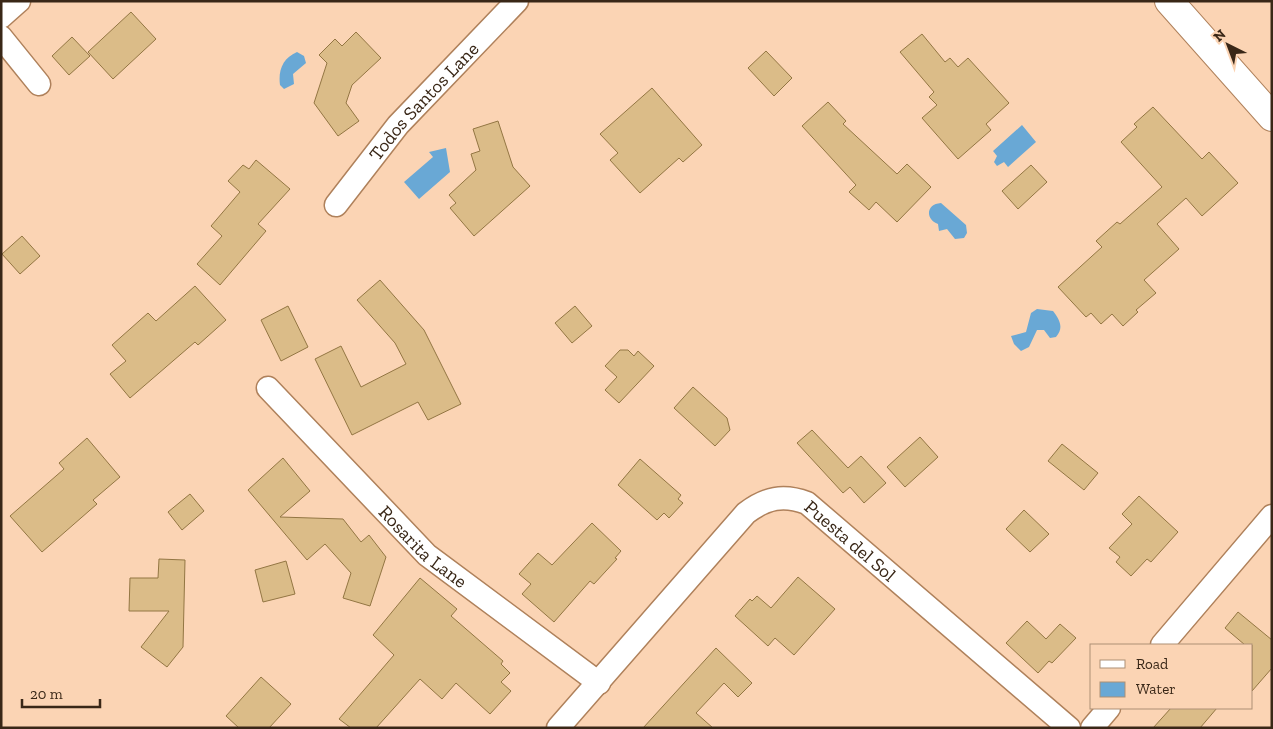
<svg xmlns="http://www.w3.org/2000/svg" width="1273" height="729" viewBox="0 0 1273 729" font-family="'Zilla Slab',serif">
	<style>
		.water { fill: #69a8d5 }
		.building { fill: #dbbc88; stroke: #937643 }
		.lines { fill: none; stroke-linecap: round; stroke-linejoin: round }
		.minor-casing { stroke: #af815b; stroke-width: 25 }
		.tertiary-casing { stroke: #af815b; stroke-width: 30 }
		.minor { stroke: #fff; stroke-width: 22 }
		.tertiary { stroke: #fff; stroke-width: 28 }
		.labels { text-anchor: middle; stroke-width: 4; stroke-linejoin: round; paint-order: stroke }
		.street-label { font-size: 19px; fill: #392717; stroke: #fbd4b4 }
	</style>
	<rect width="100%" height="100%" fill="#fbd4b4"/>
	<path class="water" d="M 297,52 L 304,56 L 306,63 L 293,74 L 294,84 L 284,89 L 280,85 C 278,70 283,58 297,52 Z
		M 1022,125 L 1036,142 L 1008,167 L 1004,162 L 997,166 L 994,162 L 997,156 L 993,151 Z
		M 446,148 L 450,172 L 419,199 L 404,182 L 433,157 L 429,152 Z
		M 941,203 L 966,225 L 967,233 L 964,238 L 955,239 L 947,229 L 939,231 L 938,224 C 925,219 926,204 941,203 Z
		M 1037,309 L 1053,311 C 1060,320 1064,328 1056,337 L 1050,338 L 1044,330 L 1037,330 L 1029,347 L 1021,351 L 1014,344 L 1011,336 L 1026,332 L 1031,313 Z"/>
	<path class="building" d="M 131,12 L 156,39 L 113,79 L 88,52 Z
		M 356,32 L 381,58 L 352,85 L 346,103 L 359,121 L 338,136 L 314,103 L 327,63 L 319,55 L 335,39 L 342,46 Z
		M 922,34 L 945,62 L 950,58 L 958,67 L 968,58 L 1009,103 L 986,124 L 991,130 L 958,159 L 922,118 L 937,105 L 929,97 L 934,92 L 900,52 Z
		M 72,37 L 90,56 L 69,75 L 52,56 Z
		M 766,51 L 792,78 L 774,96 L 748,68 Z
		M 652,88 L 702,145 L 683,162 L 679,158 L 640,193 L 610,160 L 618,153 L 600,134 Z
		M 828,102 L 846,121 L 843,124 L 897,174 L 907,164 L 931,187 L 897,222 L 876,202 L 869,210 L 849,192 L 856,185 L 802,126 Z
		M 1153,107 L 1202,159 L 1209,152 L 1238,183 L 1202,216 L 1186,198 L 1157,224 L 1179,249 L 1144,280 L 1156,293 L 1136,310 L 1138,312 L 1123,326 L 1112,314 L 1101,324 L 1091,313 L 1086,317 L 1058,287 L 1102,247 L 1096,241 L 1117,222 L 1120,224 L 1162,187 L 1121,142 L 1137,127 L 1134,124 Z
		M 498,121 L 513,167 L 530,186 L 474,236 L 450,208 L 456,203 L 449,195 L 476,170 L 471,154 L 480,151 L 473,129 Z
		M 256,160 L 290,189 L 258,224 L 266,231 L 220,285 L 197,264 L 222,236 L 211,226 L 240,192 L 228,181 L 243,165 L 249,169 Z
		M 1031,165 L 1047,182 L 1018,209 L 1002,191 Z
		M 22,236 L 40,256 L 20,274 L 2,254 Z
		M 380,280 L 424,330 L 461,404 L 428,420 L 418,402 L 352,435 L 315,359 L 341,346 L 361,387 L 406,364 L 395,343 L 357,300 Z
		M 195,286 L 226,320 L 198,345 L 195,342 L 130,398 L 110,374 L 126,361 L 112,345 L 148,313 L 156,321 Z
		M 288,306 L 308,347 L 281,361 L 261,320 Z
		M 575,306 L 592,326 L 572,343 L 555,323 Z
		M 620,350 L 628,350 L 634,356 L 638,351 L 654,366 L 619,403 L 605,390 L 617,377 L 605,366 Z
		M 693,387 L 727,418 L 730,430 L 715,446 L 674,408 Z
		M 812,430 L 848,468 L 861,456 L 886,483 L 864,503 L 850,487 L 843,493 L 797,443 Z
		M 920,437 L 938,457 L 905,487 L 887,467 Z
		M 87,438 L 120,477 L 93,500 L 97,504 L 42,552 L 10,516 L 64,469 L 59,463 Z
		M 1062,444 L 1098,473 L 1084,490 L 1048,461 Z
		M 283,458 L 310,491 L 280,517 L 343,519 L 361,542 L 369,535 L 386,557 L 370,606 L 343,598 L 351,573 L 325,544 L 307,560 L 248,490 Z
		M 640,459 L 681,495 L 678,499 L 683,503 L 669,518 L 664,513 L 657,520 L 618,485 Z
		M 190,494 L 204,511 L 182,530 L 168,512 Z
		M 1139,496 L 1178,532 L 1151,562 L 1147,559 L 1131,576 L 1116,562 L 1120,557 L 1109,548 L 1132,524 L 1122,514 Z
		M 1024,510 L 1049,534 L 1030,552 L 1006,529 Z
		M 592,523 L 621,551 L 615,558 L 617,559 L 594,584 L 590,581 L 554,622 L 522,594 L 531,584 L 519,574 L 538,553 L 552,565 Z
		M 159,559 L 185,560 L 183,647 L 167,667 L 141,647 L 169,611 L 129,611 L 130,578 L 158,578 Z
		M 286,561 L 295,594 L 263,602 L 255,570 Z
		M 798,577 L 835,609 L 794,655 L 775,638 L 768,646 L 735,616 L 750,599 L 752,601 L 757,596 L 771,608 Z
		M 420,578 L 457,609 L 451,616 L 503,661 L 501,664 L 510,673 L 501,682 L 511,691 L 490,714 L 456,683 L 442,699 L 420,679 L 376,728 L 351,728 L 339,719 L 394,655 L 373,635 Z
		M 1238,612 L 1272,640 L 1272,668 L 1252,691 L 1252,645 L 1245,645 L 1225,628 Z
		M 1027,621 L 1046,639 L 1060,624 L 1076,638 L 1052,663 L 1049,661 L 1038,673 L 1006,643 Z
		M 716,648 L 752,683 L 738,697 L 724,683 L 696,713 L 713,728 L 643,728 Z
		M 261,677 L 291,704 L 269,728 L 239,728 L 226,716 Z
		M 1171,708 L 1217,708 L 1200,728 L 1153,728 Z"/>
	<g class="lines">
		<defs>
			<g id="minor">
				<path d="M 1,17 L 19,1"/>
				<path d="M 1,37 L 39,84"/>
				<path id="s1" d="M 336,205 L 398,125 L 517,1"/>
				<path id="s2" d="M 268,388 L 427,555 L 599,683"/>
				<path d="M 1162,645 L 1272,516"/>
				<path id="s3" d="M 558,728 L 746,513 C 766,498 783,494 807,503 L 1069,728"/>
				<path d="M 1092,728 L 1109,708"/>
			</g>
			<path id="tertiary" d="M 1169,1 L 1272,117"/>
		</defs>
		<use href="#minor" class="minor-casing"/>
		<use href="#tertiary" class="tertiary-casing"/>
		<use href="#minor" class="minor"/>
		<use href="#tertiary" class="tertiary"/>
	</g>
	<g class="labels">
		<g class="street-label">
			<text dy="7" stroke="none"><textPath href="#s1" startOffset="136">Todos Santos Lane</textPath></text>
			<text dy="7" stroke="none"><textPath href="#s3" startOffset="408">Puesta del Sol</textPath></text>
			<text dy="7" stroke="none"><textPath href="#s2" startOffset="222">Rosarita Lane</textPath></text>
		</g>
	</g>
	<rect width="1273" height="729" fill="none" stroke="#392717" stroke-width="5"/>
	<rect x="1090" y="644" width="162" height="65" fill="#fbd4b4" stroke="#ad8f75"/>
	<rect x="1100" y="660" width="25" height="8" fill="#ffffff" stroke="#ad8f75"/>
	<text x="1136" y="669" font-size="15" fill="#392717">Road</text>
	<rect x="1100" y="682" width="25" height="15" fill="#69a8d5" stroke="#ad8f75"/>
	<text x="1136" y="694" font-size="15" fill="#392717">Water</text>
	<g transform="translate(1228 45) rotate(318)" stroke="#fbd4b4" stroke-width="4" paint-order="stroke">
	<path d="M0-4L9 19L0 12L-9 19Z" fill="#392717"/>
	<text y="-8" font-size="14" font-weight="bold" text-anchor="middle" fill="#392717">N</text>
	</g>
	<path d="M22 699v8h78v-8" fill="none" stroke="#392717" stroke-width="2.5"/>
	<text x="30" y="699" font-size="15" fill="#392717" stroke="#fbd4b4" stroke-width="4" paint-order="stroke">20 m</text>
</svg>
